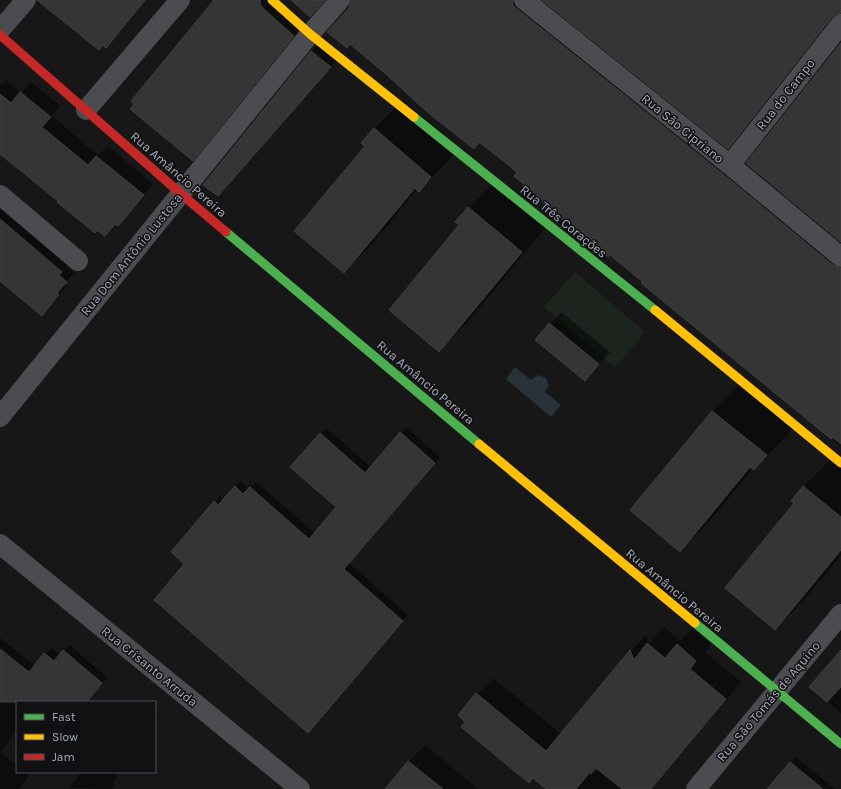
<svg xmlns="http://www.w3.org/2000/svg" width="841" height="789" viewBox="0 0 841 789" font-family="Karla,sans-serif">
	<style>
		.green { fill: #1d241e }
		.water { fill: #2a3239 }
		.shadow { fill: #0007 }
		.building { fill: #353536; stroke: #3f4043 }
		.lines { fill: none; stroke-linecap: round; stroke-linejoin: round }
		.street { stroke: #4b4c50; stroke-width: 20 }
		.fast { stroke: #4caf50; stroke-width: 9 }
		.slow { stroke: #ffc107; stroke-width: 9 }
		.jam { stroke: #c62828; stroke-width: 9 }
		.labels { text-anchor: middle; stroke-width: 3; stroke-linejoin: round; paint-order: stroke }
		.street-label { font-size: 13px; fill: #a8adb8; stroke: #111113 }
	</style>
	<rect width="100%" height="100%" fill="#171717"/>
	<path class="green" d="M 575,272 L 645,332 L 615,368 L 544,307 Z"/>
	<path class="water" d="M 515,367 L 531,380 L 538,375 L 546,378 L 549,386 L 545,392 L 561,405 L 551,417 L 506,379 Z"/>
	<path class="shadow" d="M 216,0 L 270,0 L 300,28 L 200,152 Z
		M 352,0 L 523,0 L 841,258 L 841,446 L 643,283 L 644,281 L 545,201 L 511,167 L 480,141 L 474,148 L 349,8 Z
		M 544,0 L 841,0 L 841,12 L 835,13 L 735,140 L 728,147 Z
		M 319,44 L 337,59 L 225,188 L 204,184 L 312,52 Z
		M 6,80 L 21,93 L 31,82 L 60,106 L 52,116 L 98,155 L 108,146 L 153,184 L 128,214 L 118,225 L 116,223 L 105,235 L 59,201 L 0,153 L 0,86 Z
		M 403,100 L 459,147 L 448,161 L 419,190 L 417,189 L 373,243 L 344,272 L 374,129 Z
		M 498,179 L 550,222 L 468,322 L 439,350 L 460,225 L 457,222 L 469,208 Z
		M 0,204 L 70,263 L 67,266 L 74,273 L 65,283 L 67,285 L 42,315 L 0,280 Z
		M 561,312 L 610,352 L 585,380 L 536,340 Z
		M 742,382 L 795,426 L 783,440 L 754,469 L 753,468 L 709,522 L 680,551 L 631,510 L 713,411 Z
		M 406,427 L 440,457 L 349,563 L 408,615 L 313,726 L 185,564 L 172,552 L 215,502 L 220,496 L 224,500 L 241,481 L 249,489 L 256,482 L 315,533 L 337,507 L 321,434 L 326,428 L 371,467 Z
		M 833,457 L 841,464 L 841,555 L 804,600 L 775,629 L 796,503 L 792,500 L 804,486 Z
		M 664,627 L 680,641 L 693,628 L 711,644 L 705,652 L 741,682 L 652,789 L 547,789 L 466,722 L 477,694 L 493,678 L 561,734 L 631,651 L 646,635 L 649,643 Z
		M 0,638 L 35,666 L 51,648 L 60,655 L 69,645 L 107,677 L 87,702 L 17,702 L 17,730 L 0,752 L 17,765 L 17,772 L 25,772 L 30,775 L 19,789 L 0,789 Z
		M 841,651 L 841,713 L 811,687 Z
		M 155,716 L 158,718 L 155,723 Z
		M 425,745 L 478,789 L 397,789 L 391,783 L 409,761 Z
		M 796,757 L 835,789 L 768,789 Z
		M 81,772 L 119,772 L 113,783 L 115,784 L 111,789 L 69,788 Z"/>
	<path class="building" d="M 37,0 L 145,0 L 106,48 L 103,45 L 99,50 Z
		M 214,0 L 260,0 L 260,4 L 264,9 L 294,36 L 193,161 L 130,109 L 134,104 L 131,101 Z
		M 291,0 L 325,0 L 310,17 Z
		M 351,0 L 513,0 L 513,5 L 517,9 L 723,174 L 834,266 L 841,268 L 841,444 L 832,437 L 831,439 L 641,283 L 643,282 L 610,255 L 608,257 L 542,202 L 543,201 L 514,176 L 517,173 L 511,167 L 479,142 L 474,149 L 426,111 L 387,75 L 350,44 L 347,48 L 327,32 L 349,8 Z
		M 542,0 L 841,0 L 841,13 L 836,14 L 832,17 L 728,149 Z
		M 841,43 L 841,242 L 746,163 Z
		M 311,51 L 331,67 L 218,196 L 203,185 Z
		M 20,92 L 51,117 L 42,127 L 88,165 L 96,156 L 144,195 L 118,226 L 115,224 L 105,236 L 97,230 L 95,233 L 57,202 L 58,201 L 0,154 L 0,94 L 11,103 Z
		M 374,128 L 431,177 L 419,192 L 415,188 L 344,273 L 294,231 L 365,146 L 361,143 Z
		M 468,207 L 522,252 L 439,352 L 389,310 L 459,225 L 455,222 Z
		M 0,219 L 62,272 L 59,275 L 67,282 L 57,293 L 59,294 L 42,316 L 0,281 Z
		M 549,323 L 599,364 L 585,381 L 535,340 Z
		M 712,411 L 767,455 L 754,470 L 750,467 L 680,552 L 630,510 Z
		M 400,432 L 435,463 L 344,569 L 403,621 L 308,733 L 154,600 L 184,564 L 171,552 L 214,501 L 218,505 L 235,486 L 243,494 L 250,487 L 309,539 L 336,507 L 290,467 L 320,433 L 365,473 Z
		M 803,486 L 841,517 L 841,550 L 775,630 L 725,588 L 794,503 L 791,501 Z
		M 647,643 L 665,658 L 677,644 L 696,661 L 690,669 L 726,699 L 651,789 L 622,789 L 596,768 L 591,774 L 590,772 L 576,789 L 546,789 L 533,778 L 529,783 L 461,727 L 465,722 L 458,715 L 476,693 L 546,751 L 630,650 L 634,660 Z
		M 0,649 L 29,672 L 44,653 L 54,661 L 63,650 L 102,683 L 87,702 L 0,702 Z
		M 841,650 L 841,687 L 827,702 L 809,687 Z
		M 408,761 L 443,789 L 385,789 Z
		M 790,762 L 823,789 L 767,789 Z"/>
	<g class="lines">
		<path class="street" d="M 524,0 L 730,165 L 841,257
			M 0,30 L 26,0
			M 86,110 L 180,0
			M 730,165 L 841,24
			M 0,195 L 78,261
			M 0,417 L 310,34 L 340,0
			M 0,544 L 300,789
			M 696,789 L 841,614"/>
		<path class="fast" d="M 414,117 L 655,310
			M 226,232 L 479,444
			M 695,623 L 841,744"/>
		<path class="slow" d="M 272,0 L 310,34 L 414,117
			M 655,310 L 841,463
			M 479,444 L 695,623"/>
		<path class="jam" d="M 0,35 L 180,193 L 226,232"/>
	</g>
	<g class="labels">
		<g class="street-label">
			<text transform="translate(785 94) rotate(-52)" y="5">Rua do Campo</text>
			<text transform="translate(683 128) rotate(39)" y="5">Rua São Cipriano</text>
			<text transform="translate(179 174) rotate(41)" y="5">Rua Amâncio Pereira</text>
			<text transform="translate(564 221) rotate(39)" y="5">Rua Três Corações</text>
			<text transform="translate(131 254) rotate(-51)" y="5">Rua Dom Antônio Lustosa</text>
			<text transform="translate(426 382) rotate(40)" y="5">Rua Amâncio Pereira</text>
			<text transform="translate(675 590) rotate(40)" y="5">Rua Amâncio Pereira</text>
			<text transform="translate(150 666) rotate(39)" y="5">Rua Crisanto Arruda</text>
			<text transform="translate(768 701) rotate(-50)" y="5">Rua São Tomás de Aquino</text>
		</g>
	</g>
	<rect x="16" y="701" width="140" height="72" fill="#111113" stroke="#4d4f55"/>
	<rect x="24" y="714" width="20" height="6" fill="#4caf50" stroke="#4d4f55"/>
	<text x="52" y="721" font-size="12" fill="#a8adb8">Fast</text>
	<rect x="24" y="734" width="20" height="6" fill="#ffc107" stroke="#4d4f55"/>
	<text x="52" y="741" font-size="12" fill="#a8adb8">Slow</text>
	<rect x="24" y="754" width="20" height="6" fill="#c62828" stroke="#4d4f55"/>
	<text x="52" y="761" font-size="12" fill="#a8adb8">Jam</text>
</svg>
